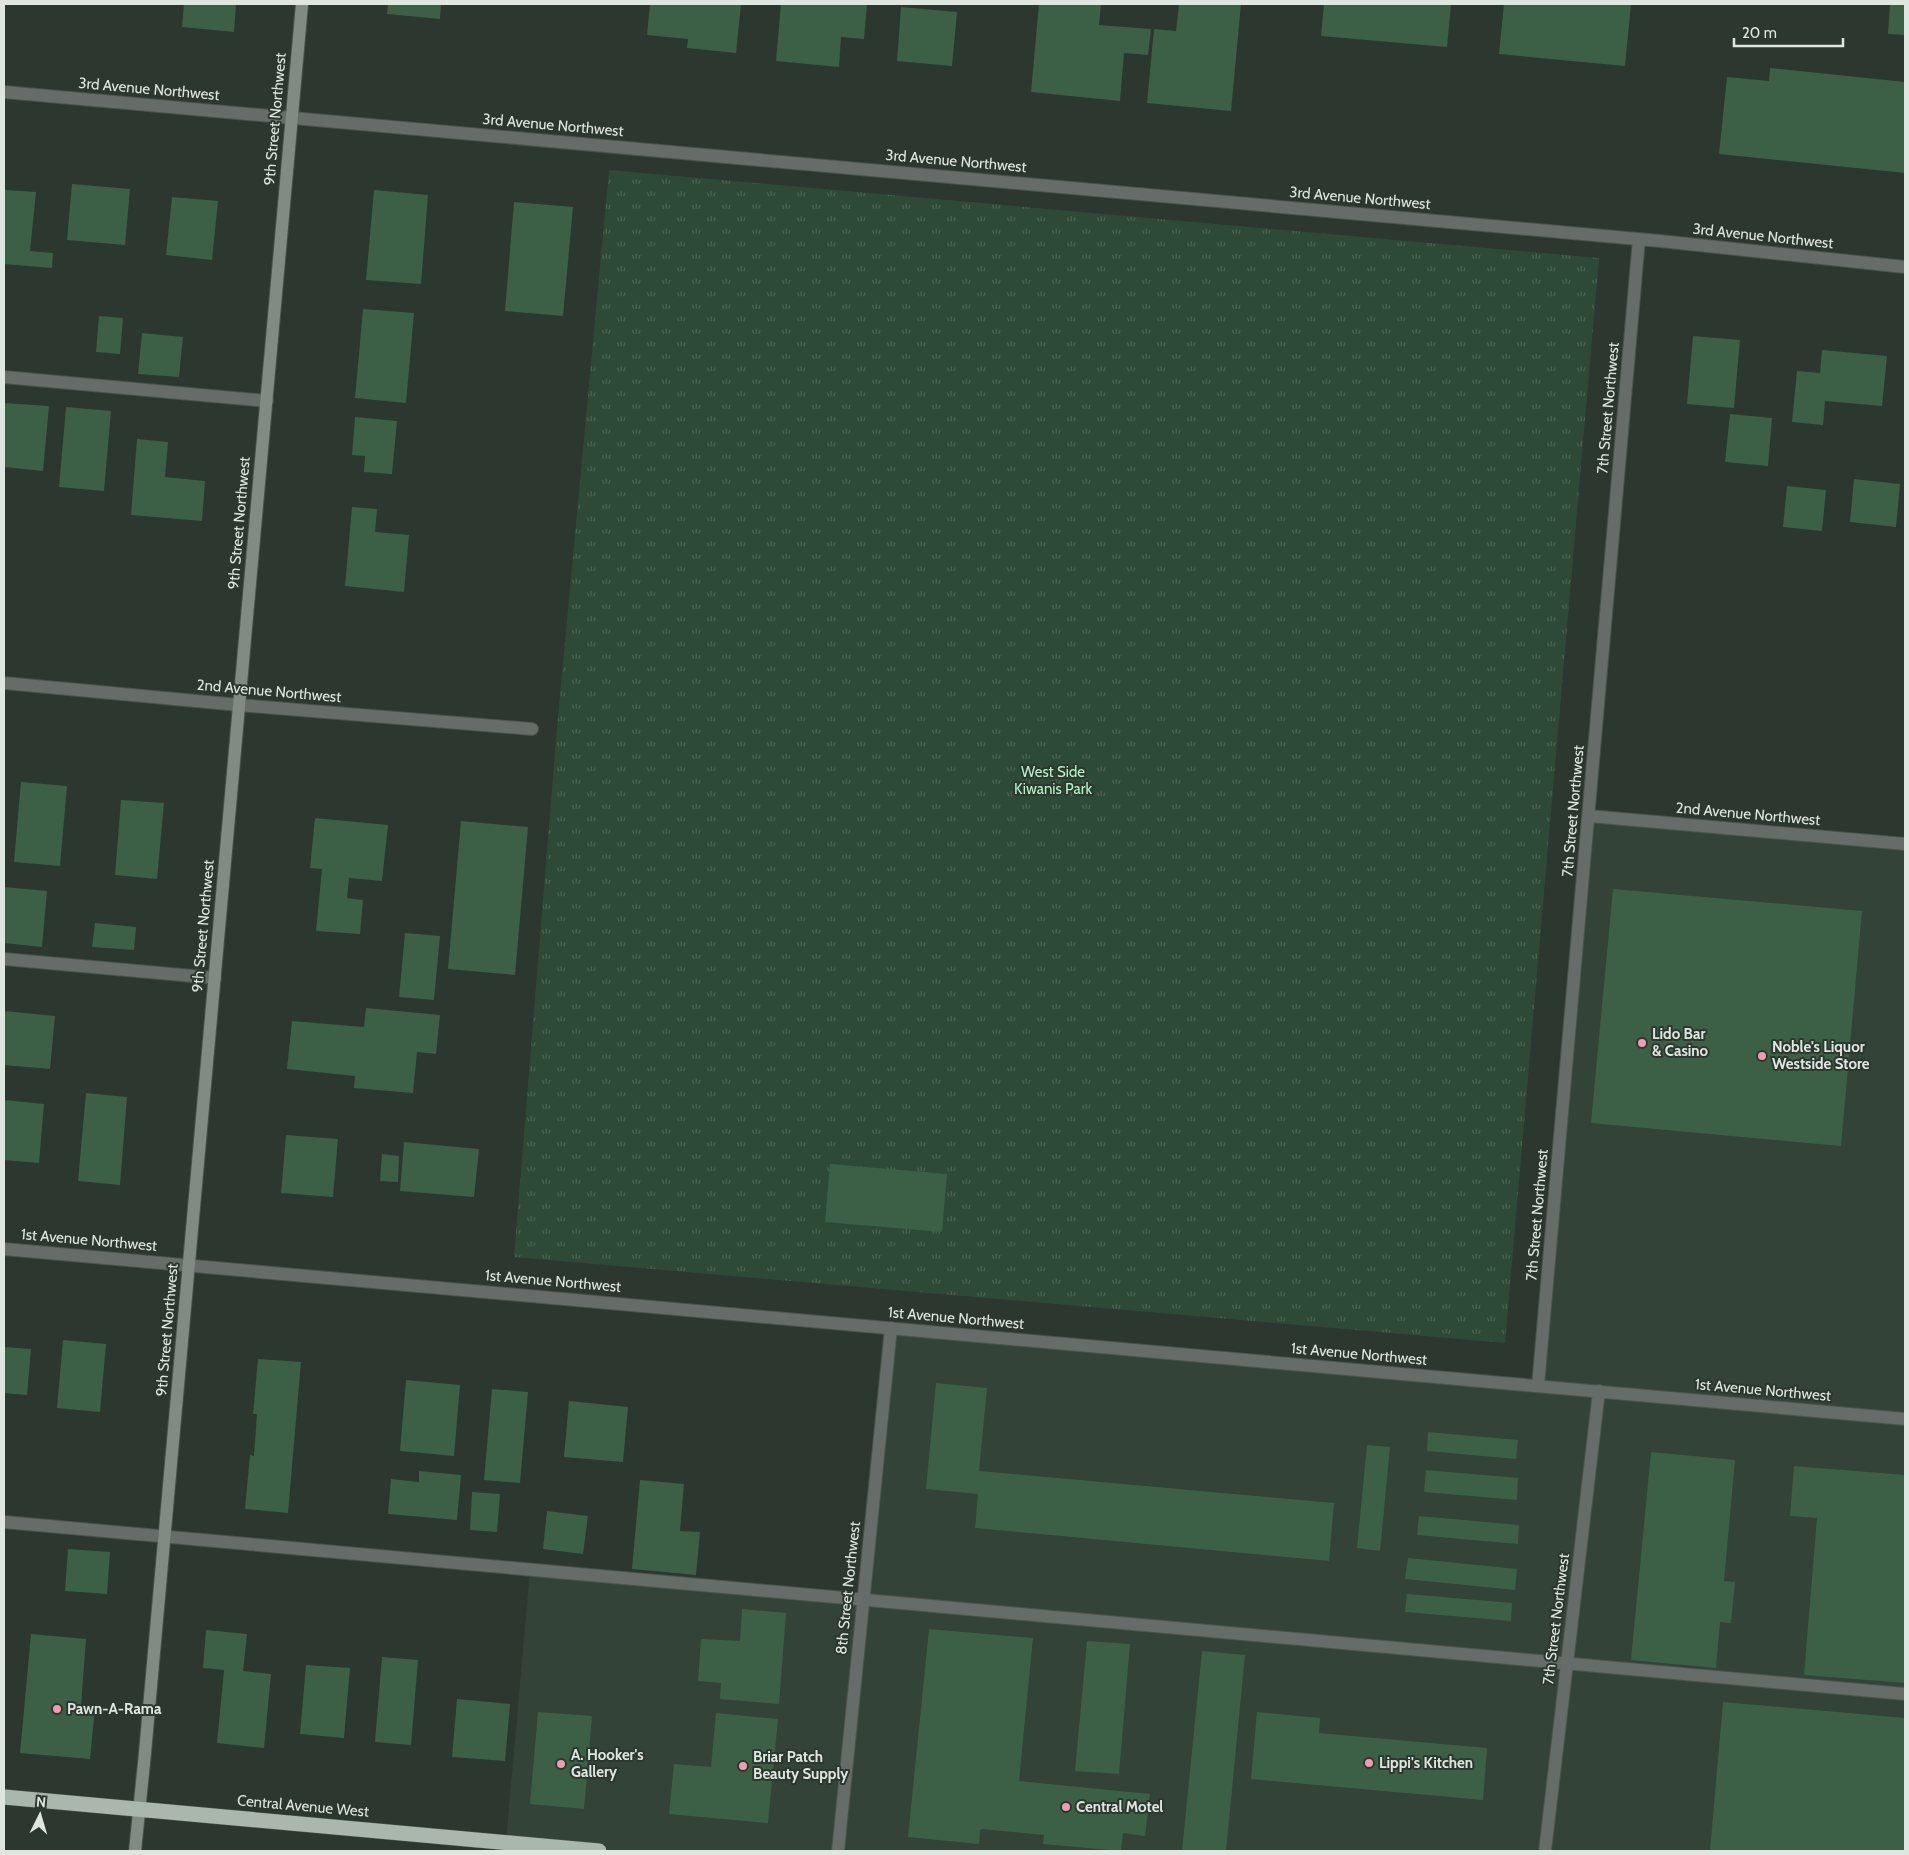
<svg xmlns="http://www.w3.org/2000/svg" width="1909" height="1855" viewBox="0 0 1909 1855" font-family="Cabin,sans-serif">
	<style>
		.built { fill: #344337 }
		.park { fill: url(#park-tufts) }
		.building { fill: #3b6046 }
		.lines { fill: none; stroke-linecap: round; stroke-linejoin: round }
		.lane-casing { stroke: #49534b; stroke-width: 14 }
		.street-casing { stroke: #49534b; stroke-width: 14 }
		.secondary-casing { stroke: #49534b; stroke-width: 14 }
		.highway-casing { stroke: #49534b; stroke-width: 16 }
		.lane { stroke: #666c67; stroke-width: 12 }
		.street { stroke: #666c67; stroke-width: 12 }
		.secondary { stroke: #828a84; stroke-width: 12 }
		.highway { stroke: #aab7ad; stroke-width: 15 }
		.poi-dot { fill: #f19ab1; stroke: #2c372f; stroke-width: 2 }
		.labels { text-anchor: middle; stroke-width: 4; stroke-linejoin: round; paint-order: stroke }
		.street-label { font-size: 15px; fill: #dfe6e0; stroke: #2c372f }
		.park-label { font-size: 15px; fill: #b4f4c5; stroke: #2c372f }
		.poi-label { font-size: 15px; font-weight: bold; fill: #dfe6e0; stroke: #2c372f; text-anchor: start }
	</style>
	<defs>
		<pattern id="park-tufts" width="24" height="20" patternUnits="userSpaceOnUse" patternTransform="scale(1.25)"><rect width="24" height="20" fill="#2d4a36"/><path d="M3 7l-1-3M5 7V3M7 7l1-3M15 17l-1-3M17 17v-4M19 17l1-3" fill="none" stroke="#4b6453"/></pattern>
	</defs>
	<rect width="100%" height="100%" fill="#2c372f"/>
	<path class="built" d="M 1589,816 L 1905,844 L 1905,1851 L 599,1851 L 506,1842 L 530,1570 L 863,1600 L 891,1328 L 1538,1386 Z"/>
	<path class="park" d="M 609,170 L 1599,258 L 1505,1343 L 514,1257 L 557,728 Z"/>
	<path class="building" d="M 184,4 L 236,4 L 234,32 L 182,27 Z
		M 388,4 L 441,4 L 440,19 L 387,14 Z
		M 650,4 L 741,4 L 736,53 L 687,48 L 688,39 L 647,35 Z
		M 781,4 L 867,4 L 864,39 L 841,37 L 839,67 L 776,61 Z
		M 1039,4 L 1101,4 L 1099,25 L 1151,29 L 1148,55 L 1124,53 L 1120,101 L 1031,92 Z
		M 1179,4 L 1241,4 L 1231,111 L 1147,103 L 1154,29 L 1176,31 Z
		M 1324,4 L 1451,4 L 1447,47 L 1321,36 Z
		M 1504,4 L 1631,4 L 1625,66 L 1499,54 Z
		M 1890,4 L 1905,4 L 1905,35 L 1888,34 Z
		M 901,7 L 957,12 L 952,66 L 897,61 Z
		M 1770,68 L 1905,82 L 1905,173 L 1719,154 L 1727,77 L 1769,81 Z
		M 72,184 L 130,189 L 125,245 L 67,240 Z
		M 4,190 L 36,192 L 30,251 L 53,253 L 52,268 L 4,264 Z
		M 374,190 L 428,195 L 421,284 L 366,280 Z
		M 172,197 L 218,201 L 212,260 L 166,255 Z
		M 514,202 L 573,207 L 563,316 L 505,311 Z
		M 363,309 L 414,313 L 406,403 L 355,398 Z
		M 99,316 L 123,318 L 120,354 L 96,352 Z
		M 142,333 L 183,337 L 179,377 L 138,374 Z
		M 1693,336 L 1740,340 L 1734,408 L 1687,404 Z
		M 1822,350 L 1887,356 L 1882,406 L 1825,401 L 1823,425 L 1792,422 L 1797,371 L 1820,373 Z
		M 4,403 L 49,406 L 43,471 L 4,467 Z
		M 66,407 L 111,411 L 104,491 L 59,487 Z
		M 1730,414 L 1772,418 L 1768,466 L 1725,462 Z
		M 355,417 L 397,421 L 392,474 L 364,472 L 365,456 L 352,455 Z
		M 137,439 L 168,442 L 165,477 L 205,481 L 202,521 L 131,515 Z
		M 1854,479 L 1900,484 L 1896,527 L 1850,522 Z
		M 1787,486 L 1826,490 L 1822,531 L 1783,527 Z
		M 352,507 L 377,509 L 375,532 L 409,535 L 404,592 L 345,586 Z
		M 21,782 L 67,786 L 60,866 L 14,862 Z
		M 121,800 L 164,803 L 157,879 L 115,875 Z
		M 315,818 L 388,825 L 382,881 L 349,878 L 347,898 L 363,900 L 360,934 L 316,931 L 322,869 L 310,868 Z
		M 461,821 L 528,827 L 515,975 L 448,969 Z
		M 4,887 L 47,891 L 42,947 L 4,943 Z
		M 1613,889 L 1862,911 L 1841,1146 L 1591,1123 Z
		M 95,923 L 136,927 L 134,950 L 92,947 Z
		M 405,933 L 440,936 L 434,1000 L 399,997 Z
		M 366,1008 L 440,1015 L 436,1054 L 417,1052 L 413,1093 L 354,1088 L 355,1076 L 287,1069 L 292,1021 L 364,1027 Z
		M 4,1011 L 55,1016 L 50,1069 L 4,1065 Z
		M 86,1093 L 127,1097 L 120,1185 L 78,1181 Z
		M 4,1100 L 44,1104 L 39,1163 L 4,1160 Z
		M 286,1135 L 338,1139 L 333,1197 L 281,1193 Z
		M 404,1142 L 479,1149 L 474,1197 L 400,1191 Z
		M 382,1154 L 399,1156 L 398,1182 L 380,1181 Z
		M 830,1164 L 947,1174 L 942,1232 L 825,1222 Z
		M 63,1340 L 106,1344 L 100,1412 L 57,1408 Z
		M 4,1347 L 31,1349 L 27,1395 L 4,1393 Z
		M 258,1359 L 301,1362 L 288,1513 L 245,1509 L 250,1455 L 254,1456 L 257,1414 L 253,1414 Z
		M 406,1380 L 460,1385 L 454,1456 L 400,1451 Z
		M 936,1383 L 987,1388 L 979,1471 L 1334,1503 L 1329,1561 L 975,1528 L 978,1494 L 926,1489 Z
		M 492,1389 L 528,1392 L 520,1483 L 484,1480 Z
		M 569,1401 L 628,1407 L 623,1462 L 564,1457 Z
		M 1428,1432 L 1518,1440 L 1516,1459 L 1427,1451 Z
		M 1367,1445 L 1390,1447 L 1380,1551 L 1357,1548 Z
		M 1651,1452 L 1735,1460 L 1724,1581 L 1735,1582 L 1731,1623 L 1720,1622 L 1716,1668 L 1631,1660 Z
		M 1794,1466 L 1905,1475 L 1905,1683 L 1804,1675 L 1817,1518 L 1790,1516 Z
		M 1426,1470 L 1518,1478 L 1517,1500 L 1424,1492 Z
		M 419,1471 L 461,1475 L 457,1520 L 388,1514 L 391,1479 L 419,1482 Z
		M 640,1480 L 684,1484 L 680,1531 L 700,1532 L 696,1575 L 632,1569 Z
		M 472,1492 L 500,1494 L 497,1532 L 470,1530 Z
		M 547,1511 L 588,1516 L 583,1554 L 543,1549 Z
		M 1419,1516 L 1519,1525 L 1518,1544 L 1417,1535 Z
		M 68,1549 L 110,1552 L 107,1594 L 65,1591 Z
		M 1408,1558 L 1517,1569 L 1515,1590 L 1405,1579 Z
		M 1407,1594 L 1512,1603 L 1511,1621 L 1405,1612 Z
		M 742,1609 L 786,1613 L 779,1704 L 720,1699 L 721,1683 L 698,1681 L 701,1639 L 740,1641 Z
		M 929,1629 L 1033,1638 L 1019,1781 L 1150,1794 L 1145,1836 L 1123,1833 L 1121,1851 L 1043,1844 L 1044,1835 L 982,1829 L 980,1830 L 979,1844 L 908,1837 Z
		M 206,1630 L 247,1634 L 243,1671 L 271,1674 L 264,1748 L 217,1743 L 224,1670 L 203,1668 Z
		M 31,1634 L 86,1639 L 81,1707 L 95,1708 L 90,1759 L 20,1753 Z
		M 1087,1641 L 1130,1644 L 1119,1774 L 1075,1771 Z
		M 1202,1651 L 1245,1655 L 1226,1851 L 1182,1851 Z
		M 382,1657 L 418,1660 L 411,1745 L 375,1742 Z
		M 306,1665 L 350,1668 L 344,1738 L 300,1734 Z
		M 457,1699 L 510,1704 L 505,1761 L 452,1757 Z
		M 1723,1702 L 1905,1718 L 1905,1851 L 1710,1851 Z
		M 538,1712 L 592,1716 L 584,1809 L 530,1804 Z
		M 1257,1712 L 1320,1718 L 1319,1733 L 1487,1748 L 1483,1800 L 1251,1779 Z
		M 716,1713 L 778,1719 L 768,1823 L 669,1814 L 674,1764 L 711,1767 Z"/>
	<g class="lines">
		<defs>
			<path id="lane" d="M 4,377 L 267,401
				M 4,959 L 215,978
				M 4,1522 L 1905,1694"/>
			<path id="street" d="M 4,92 L 1660,241 L 1905,267
				M 4,683 L 239,705 L 532,729
				M 1589,816 L 1905,844
				M 4,1249 L 1905,1419
				M 1538,1386 L 1639,239
				M 838,1851 L 891,1328
				M 1545,1851 L 1599,1391"/>
			<path id="secondary" d="M 135,1851 L 145,1753 L 302,4"/>
			<path id="highway" d="M 4,1797 L 599,1851"/>
		</defs>
		<use href="#lane" class="lane-casing"/>
		<use href="#street" class="street-casing"/>
		<use href="#secondary" class="secondary-casing"/>
		<use href="#highway" class="highway-casing"/>
		<use href="#lane" class="lane"/>
		<use href="#street" class="street"/>
		<use href="#secondary" class="secondary"/>
		<use href="#highway" class="highway"/>
	</g>
	<g class="poi-dot">
		<circle cx="1642" cy="1043" r="5"/>
		<circle cx="1762" cy="1056" r="5"/>
		<circle cx="57" cy="1709" r="5"/>
		<circle cx="1369" cy="1763" r="5"/>
		<circle cx="561" cy="1764" r="5"/>
		<circle cx="743" cy="1766" r="5"/>
		<circle cx="1066" cy="1807" r="5"/>
	</g>
	<g class="labels">
		<g class="street-label">
			<text transform="translate(149 89) rotate(5)" y="5">3rd Avenue Northwest</text>
			<text transform="translate(275 119) rotate(-85)" y="5">9th Street Northwest</text>
			<text transform="translate(553 125) rotate(5)" y="5">3rd Avenue Northwest</text>
			<text transform="translate(956 161) rotate(5)" y="5">3rd Avenue Northwest</text>
			<text transform="translate(1360 198) rotate(5)" y="5">3rd Avenue Northwest</text>
			<text transform="translate(1763 236) rotate(6)" y="5">3rd Avenue Northwest</text>
			<text transform="translate(1608 408) rotate(-85)" y="5">7th Street Northwest</text>
			<text transform="translate(239 523) rotate(-85)" y="5">9th Street Northwest</text>
			<text transform="translate(269 691) rotate(5)" y="5">2nd Avenue Northwest</text>
			<text transform="translate(1573 811) rotate(-85)" y="5">7th Street Northwest</text>
			<text transform="translate(1748 814) rotate(5)" y="5">2nd Avenue Northwest</text>
			<text transform="translate(203 926) rotate(-85)" y="5">9th Street Northwest</text>
			<text transform="translate(1537 1215) rotate(-85)" y="5">7th Street Northwest</text>
			<text transform="translate(89 1240) rotate(5)" y="5">1st Avenue Northwest</text>
			<text transform="translate(553 1281) rotate(5)" y="5">1st Avenue Northwest</text>
			<text transform="translate(956 1318) rotate(5)" y="5">1st Avenue Northwest</text>
			<text transform="translate(167 1330) rotate(-85)" y="5">9th Street Northwest</text>
			<text transform="translate(1359 1354) rotate(5)" y="5">1st Avenue Northwest</text>
			<text transform="translate(1763 1390) rotate(5)" y="5">1st Avenue Northwest</text>
			<text transform="translate(848 1588) rotate(-84)" y="5">8th Street Northwest</text>
			<text transform="translate(1556 1619) rotate(-83)" y="5">7th Street Northwest</text>
			<text transform="translate(303 1806) rotate(5)" y="5">Central Avenue West</text>
		</g>
		<g class="park-label">
			<text x="1053" y="777">West Side<tspan x="1053" dy="17">Kiwanis Park</tspan></text>
		</g>
		<g class="poi-label">
			<text x="1652" y="1039">Lido Bar<tspan x="1652" dy="17">&amp; Casino</tspan></text>
			<text x="1772" y="1052">Noble's Liquor<tspan x="1772" dy="17">Westside Store</tspan></text>
			<text x="67" y="1714">Pawn-A-Rama</text>
			<text x="571" y="1760">A. Hooker's<tspan x="571" dy="17">Gallery</tspan></text>
			<text x="753" y="1762">Briar Patch<tspan x="753" dy="17">Beauty Supply</tspan></text>
			<text x="1379" y="1768">Lippi's Kitchen</text>
			<text x="1076" y="1812">Central Motel</text>
		</g>
	</g>
	<rect width="1909" height="1855" fill="none" stroke="#dfe6e0" stroke-width="10"/>
	<g transform="translate(40 1815) rotate(5)" stroke="#2c372f" stroke-width="4" paint-order="stroke">
	<path d="M0-4L9 19L0 12L-9 19Z" fill="#dfe6e0"/>
	<text y="-8" font-size="14" font-weight="bold" text-anchor="middle" fill="#dfe6e0">N</text>
	</g>
	<path d="M1734 38v8h109v-8" fill="none" stroke="#dfe6e0" stroke-width="2.5"/>
	<text x="1742" y="38" font-size="15" fill="#dfe6e0" stroke="#2c372f" stroke-width="4" paint-order="stroke">20 m</text>
</svg>
